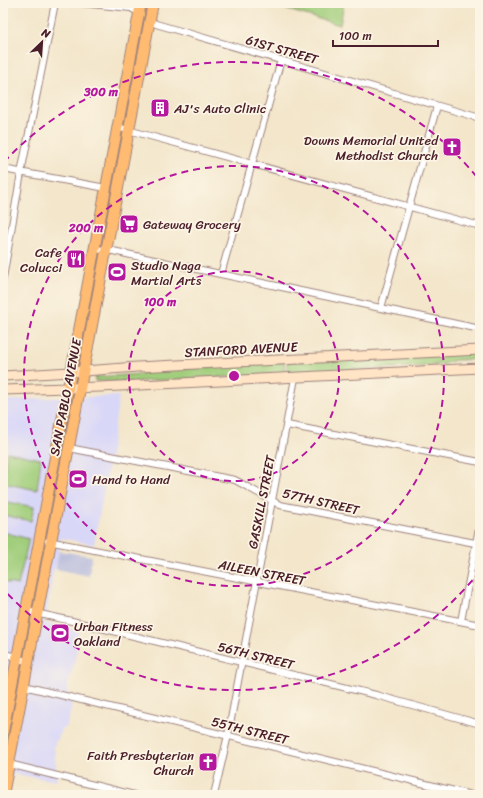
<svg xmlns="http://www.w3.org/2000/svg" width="483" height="798" viewBox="0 0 483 798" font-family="Sriracha,sans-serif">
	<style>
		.built { fill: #d9d7f8 }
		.industrial { fill: #c0c2dd }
		.green { fill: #a1ce7c; stroke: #767654 }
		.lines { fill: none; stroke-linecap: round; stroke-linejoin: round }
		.street-casing { stroke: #9e827b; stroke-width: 8 }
		.secondary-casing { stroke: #9e827b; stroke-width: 11 }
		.primary-casing { stroke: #9e827b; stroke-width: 12 }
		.street { stroke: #fff; stroke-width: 6 }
		.secondary { stroke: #ffe4c6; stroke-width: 9 }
		.primary { stroke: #ffbb71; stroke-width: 10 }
		.ring { fill: none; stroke: #b5179e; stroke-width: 2; stroke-dasharray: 7 5 }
		.labels { text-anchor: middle; stroke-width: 3.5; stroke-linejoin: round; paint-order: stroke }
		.street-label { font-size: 13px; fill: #4a1f2b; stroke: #fcf5e5 }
		.poi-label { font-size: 13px; fill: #4a1f2b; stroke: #fcf5e5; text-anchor: start }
		.centre { fill: #b5179e; stroke: #fcf5e5; stroke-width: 2 }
		.ring-label { font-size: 12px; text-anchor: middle; font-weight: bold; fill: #b5179e; stroke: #fcf5e5; stroke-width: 3.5; stroke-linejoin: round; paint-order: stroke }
	</style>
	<rect width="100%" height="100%" fill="#fcf5e5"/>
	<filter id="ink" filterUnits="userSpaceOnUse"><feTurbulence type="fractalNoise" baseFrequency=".025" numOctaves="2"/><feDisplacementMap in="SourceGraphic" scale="8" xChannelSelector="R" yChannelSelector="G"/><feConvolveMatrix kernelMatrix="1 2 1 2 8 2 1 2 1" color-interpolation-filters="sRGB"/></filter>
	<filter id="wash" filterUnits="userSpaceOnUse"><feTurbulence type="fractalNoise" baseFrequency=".012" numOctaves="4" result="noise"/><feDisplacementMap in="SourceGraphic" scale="16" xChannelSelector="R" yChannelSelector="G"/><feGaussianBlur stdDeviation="0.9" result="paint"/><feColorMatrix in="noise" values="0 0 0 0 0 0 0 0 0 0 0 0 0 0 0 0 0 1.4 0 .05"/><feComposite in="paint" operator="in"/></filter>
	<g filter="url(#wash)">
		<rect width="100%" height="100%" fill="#f3e6cb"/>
		<path class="built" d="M 119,396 L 111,451 L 94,545 L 61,538 L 56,569 L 54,569 L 51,582 L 52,583 L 45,623 L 79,631 L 76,655 L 67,690 L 72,706 L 66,728 L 61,728 L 58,740 L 56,740 L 54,747 L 57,781 L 14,774 L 9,795 L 3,795 L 3,470 L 9,437 L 3,436 L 3,401 L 53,398 Z"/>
		<path class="industrial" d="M 59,551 L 92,556 L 89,576 L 56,569 Z"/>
		<path class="green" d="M 264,3 L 344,3 L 340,25 Z
			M 480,352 L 480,359 L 455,360 L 444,364 L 429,366 L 287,373 L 287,362 Z
			M 284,362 L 284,374 L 123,382 L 95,381 L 95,377 L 142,374 L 157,370 Z
			M 7,452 L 41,459 L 37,490 L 3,483 Z
			M 3,501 L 34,507 L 31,521 L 3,515 Z
			M 3,532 L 29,539 L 18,585 L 3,582 Z
			M 16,680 L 16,701 L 3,774 L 3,751 Z"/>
	</g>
	<g filter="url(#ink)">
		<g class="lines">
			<defs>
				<path id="street" d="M 80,3 L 131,8 L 141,14
					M 148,19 L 156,24 L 480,118
					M 117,127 L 480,226
					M 3,169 L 106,188
					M 95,249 L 113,251 L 159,261 L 480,329
					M 221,274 L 281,60
					M 3,278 L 21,173 L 55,3
					M 381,308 L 437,106
					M 287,425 L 480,462
					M 69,448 L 235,480 L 280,505 L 480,544
					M 48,541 L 480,625
					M 26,611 L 72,621 L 376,695 L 480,724
					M 461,621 L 480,523
					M 3,654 L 9,655 L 28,662
					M 24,686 L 471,795
					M 9,764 L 134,795
					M 214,795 L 228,735 L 295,378"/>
				<path id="secondary" d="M 3,376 L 71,372 L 137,367 L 480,350
					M 3,390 L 100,387 L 480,368"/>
				<path id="primary" d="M 3,732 L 141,3
					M 3,795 L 153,3"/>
			</defs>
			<use href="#street" class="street-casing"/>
			<use href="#secondary" class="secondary-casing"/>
			<use href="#primary" class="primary-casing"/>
			<use href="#street" class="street"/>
			<use href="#secondary" class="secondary"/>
			<use href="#primary" class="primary"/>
		</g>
	</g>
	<g class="ring">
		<circle cx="234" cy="376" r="105"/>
		<circle cx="234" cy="376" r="210"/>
		<path d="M480 571A314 314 0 0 1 4 590M4 162A314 314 0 0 1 480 181"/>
	</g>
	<defs>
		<symbol id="building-square" viewBox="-11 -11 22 22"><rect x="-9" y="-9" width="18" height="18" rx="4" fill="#b5179e" stroke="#fcf5e5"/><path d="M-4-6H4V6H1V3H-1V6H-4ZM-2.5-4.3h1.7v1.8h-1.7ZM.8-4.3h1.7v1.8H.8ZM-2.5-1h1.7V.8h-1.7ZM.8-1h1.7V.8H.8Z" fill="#fff"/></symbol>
		<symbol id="church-square" viewBox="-11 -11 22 22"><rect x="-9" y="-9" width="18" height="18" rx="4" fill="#b5179e" stroke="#fcf5e5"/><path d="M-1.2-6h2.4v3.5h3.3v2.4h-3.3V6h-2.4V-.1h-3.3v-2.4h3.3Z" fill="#fff"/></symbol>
		<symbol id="supermarket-square" viewBox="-11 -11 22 22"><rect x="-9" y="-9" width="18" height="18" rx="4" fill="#b5179e" stroke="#fcf5e5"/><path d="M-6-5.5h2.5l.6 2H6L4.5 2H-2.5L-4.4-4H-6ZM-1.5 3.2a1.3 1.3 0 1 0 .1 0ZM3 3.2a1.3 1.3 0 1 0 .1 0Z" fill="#fff"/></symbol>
		<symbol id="restaurant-square" viewBox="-11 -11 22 22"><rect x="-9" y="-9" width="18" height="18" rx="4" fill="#b5179e" stroke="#fcf5e5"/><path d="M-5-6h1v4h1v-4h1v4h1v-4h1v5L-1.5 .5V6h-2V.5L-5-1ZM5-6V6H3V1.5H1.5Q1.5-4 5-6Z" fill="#fff"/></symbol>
		<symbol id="stadium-square" viewBox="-11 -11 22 22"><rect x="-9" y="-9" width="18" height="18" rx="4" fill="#b5179e" stroke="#fcf5e5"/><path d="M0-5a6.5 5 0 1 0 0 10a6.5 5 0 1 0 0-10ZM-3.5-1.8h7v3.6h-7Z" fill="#fff"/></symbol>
	</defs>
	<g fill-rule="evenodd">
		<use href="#building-square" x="149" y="97" width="22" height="22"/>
		<use href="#church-square" x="441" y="136" width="22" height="22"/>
		<use href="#supermarket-square" x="118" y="213" width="22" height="22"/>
		<use href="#restaurant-square" x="65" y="248" width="22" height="22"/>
		<use href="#stadium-square" x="106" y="261" width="22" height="22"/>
		<use href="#stadium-square" x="67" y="468" width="22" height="22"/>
		<use href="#stadium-square" x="49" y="622" width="22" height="22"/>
		<use href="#church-square" x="197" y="751" width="22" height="22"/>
	</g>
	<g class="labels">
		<g class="street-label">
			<text transform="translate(282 49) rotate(16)" y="5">61ST STREET</text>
			<text transform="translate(241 349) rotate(-3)" y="5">STANFORD AVENUE</text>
			<text transform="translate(65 397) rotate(-79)" y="5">SAN PABLO AVENUE</text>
			<text transform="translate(321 501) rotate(13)" y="5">57TH STREET</text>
			<text transform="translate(261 502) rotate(-79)" y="5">GASKILL STREET</text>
			<text transform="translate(262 572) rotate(11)" y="5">AILEEN STREET</text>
			<text transform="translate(256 655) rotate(14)" y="5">56TH STREET</text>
			<text transform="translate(250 730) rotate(14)" y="5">55TH STREET</text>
		</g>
		<g class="poi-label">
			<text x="174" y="113">AJ's Auto Clinic</text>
			<text x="438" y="145" text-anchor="end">Downs Memorial United<tspan x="438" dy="15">Methodist Church</tspan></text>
			<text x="143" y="229">Gateway Grocery</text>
			<text x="62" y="257" text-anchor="end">Cafe<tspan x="62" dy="15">Colucci</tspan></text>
			<text x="131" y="270">Studio Naga<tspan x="131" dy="15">Martial Arts</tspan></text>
			<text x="92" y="484">Hand to Hand</text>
			<text x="74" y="631">Urban Fitness<tspan x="74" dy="15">Oakland</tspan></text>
			<text x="194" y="760" text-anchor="end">Faith Presbyterian<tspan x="194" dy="15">Church</tspan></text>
		</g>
	</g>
	<circle cx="234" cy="376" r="6" class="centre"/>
	<g class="ring-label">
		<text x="101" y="96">300 m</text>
		<text x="86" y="232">200 m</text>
		<text x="160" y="306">100 m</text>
	</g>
	<rect width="483" height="798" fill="none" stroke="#fcf5e5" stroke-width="16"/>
	<g transform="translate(42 42) rotate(25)" stroke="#fcf5e5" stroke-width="3" paint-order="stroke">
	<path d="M0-3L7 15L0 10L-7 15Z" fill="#4a1f2b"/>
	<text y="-6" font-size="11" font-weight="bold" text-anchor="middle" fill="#4a1f2b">N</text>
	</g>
	<path d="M333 40v6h105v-6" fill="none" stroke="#4a1f2b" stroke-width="2"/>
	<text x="339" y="40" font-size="12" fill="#4a1f2b" stroke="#fcf5e5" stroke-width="3" paint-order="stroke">100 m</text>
</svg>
